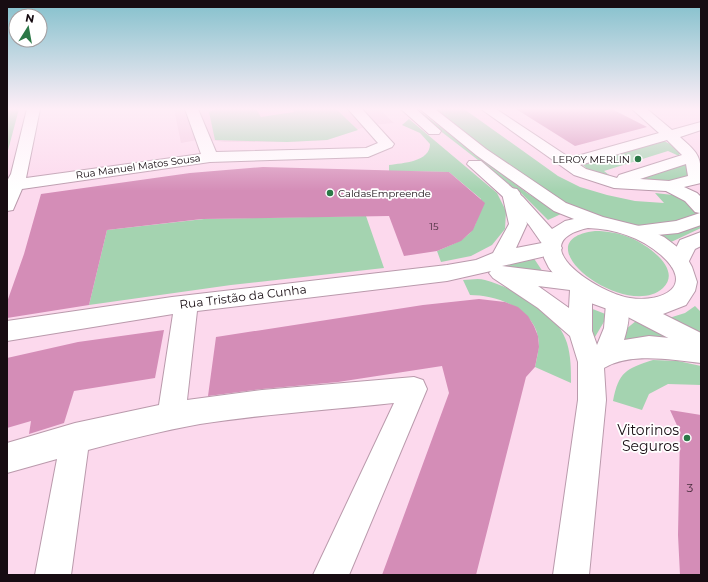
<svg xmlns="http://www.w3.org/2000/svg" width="708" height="582" viewBox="0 0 708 582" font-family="Montserrat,sans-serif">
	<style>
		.built { fill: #f3cae1 }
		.green { fill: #a4d3b0 }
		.building { fill: #d48db7 }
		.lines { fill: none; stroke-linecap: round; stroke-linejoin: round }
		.minor-casing { stroke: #ba9aac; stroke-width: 2 }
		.major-casing { stroke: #ba9aac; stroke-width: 2 }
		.minor { fill: #fff; fill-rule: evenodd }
		.major { fill: #fff; fill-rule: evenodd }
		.poi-dot { fill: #2b7847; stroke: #fff; stroke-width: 1.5 }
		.labels { text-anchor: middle; stroke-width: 3.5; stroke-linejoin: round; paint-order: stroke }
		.far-poi-label { font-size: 10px; fill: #170c12; stroke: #fff; text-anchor: end }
		.far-street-label { font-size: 10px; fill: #170c12; stroke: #fff }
		.number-label { font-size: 10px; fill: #462c3b }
		.street-label { font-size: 12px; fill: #170c12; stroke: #fff }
		.near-number-label { font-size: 12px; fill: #462c3b }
		.near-poi-label { font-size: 14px; fill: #170c12; stroke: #fff; text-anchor: end }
	</style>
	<rect width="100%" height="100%" fill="#fcd9ed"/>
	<path class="built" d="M 174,109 L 379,109 L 394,123 L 370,125 L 327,140 L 287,142 L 224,142 L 203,139 L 181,143 Z"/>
	<path class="green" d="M 7,109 L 19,109 L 7,154 Z
		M 215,109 L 256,109 L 261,117 L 294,112 L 292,109 L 336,109 L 358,130 L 327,140 L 287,142 L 215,140 L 209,112 Z
		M 412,109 L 417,109 L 527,193 L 561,214 L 548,220 L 522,194 Z
		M 426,109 L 464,109 L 558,176 L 580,187 L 607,195 L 635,201 L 664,203 L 655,193 L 691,197 L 701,194 L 701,219 L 636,231 L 560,207 Z
		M 409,119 L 497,193 L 506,211 L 505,229 L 492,245 L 471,256 L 441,262 L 437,251 C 468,238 477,235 481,199 L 449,172 L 389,171 L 389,165 C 403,163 430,162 430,144 L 420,133 L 402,125 Z
		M 664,141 L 670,144 L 680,153 L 679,156 L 668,151 L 604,171 L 613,178 L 589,171 L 583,165 Z
		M 692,157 L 698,169 L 681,184 L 614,183 Z
		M 366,216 L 384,268 L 231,285 L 89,305 L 107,230 L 204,219 Z
		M 701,223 L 701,228 L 669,243 L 655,233 Z
		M 595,231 C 608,231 619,233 631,238 C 646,244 683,269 663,288 C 626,322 518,240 595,231 Z
		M 533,257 L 543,272 L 495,266 Z
		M 463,280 C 470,280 478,278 485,280 C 514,288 558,312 567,343 C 571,356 571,370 571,383 L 535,367 C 537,357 540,347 538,337 C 533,308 496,295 470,295 Z
		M 695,306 L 701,312 L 701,335 L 669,318 L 685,313 Z
		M 590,308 L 608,315 L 592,342 Z
		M 636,321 L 679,343 L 617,345 L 626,329 Z
		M 653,360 L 678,361 L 701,366 L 701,385 L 668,384 L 649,394 L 642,410 L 613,401 C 619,371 626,369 653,360 Z"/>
	<path class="building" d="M 516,109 L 612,109 L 647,127 L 575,146 Z
		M 263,167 L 449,172 L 485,203 L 473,230 L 461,241 L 437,251 L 404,256 L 389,216 L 202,219 L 107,230 L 89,305 L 7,318 L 7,302 L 24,254 L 41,194 L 190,173 Z
		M 479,299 L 505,302 L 518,307 L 528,316 L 534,326 L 538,336 L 539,347 L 535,367 L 526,377 L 476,575 L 382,575 L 449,393 L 442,366 L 338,382 L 262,389 L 208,396 L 216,337 L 423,305 Z
		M 164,330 L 155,378 L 74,391 L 64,423 L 29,434 L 31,421 L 7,428 L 7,358 L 78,342 Z
		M 670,410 L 701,415 L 701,575 L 680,575 L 678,535 L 680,432 Z"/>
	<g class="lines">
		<defs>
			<path id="minor" d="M 27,109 L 40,109 L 26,178 L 201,154 L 185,109 L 198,109 L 216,152 L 366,148 L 378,143 L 348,109 L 362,109 L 394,144 L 392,147 L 368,157 L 210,162 L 22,189 L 13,210 L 7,211 L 7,181 L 11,174 Z
				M 481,109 L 496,109 L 570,158 L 659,133 L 632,109 L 647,109 L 672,130 L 701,122 L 701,130 L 680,137 C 700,155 701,156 701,183 L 684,187 L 697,193 L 701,197 L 701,225 L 678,233 L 636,237 L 629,235 L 626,231 L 629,227 L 676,221 L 700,213 L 695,212 L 685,201 L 666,191 L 614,188 L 574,175 ZM 667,140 L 682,155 L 619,175 L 617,178 L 586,169 L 580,165 ZM 686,164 L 688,176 L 669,181 L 640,179 Z
				M 511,188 L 517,189 L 520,193 L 527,224 L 516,248 L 552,241 L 559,243 L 562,248 L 559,253 L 502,266 L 575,275 L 583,277 L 585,281 L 589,282 L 592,288 L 592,331 L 597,345 L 604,328 L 606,304 L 609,298 L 617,295 L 625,298 C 632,310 628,327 624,340 L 649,336 L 701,341 L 701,363 C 672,360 631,352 604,368 L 606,400 L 589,575 L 553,575 L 578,400 L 578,362 L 570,336 L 538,308 L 493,278 L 489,273 L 491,271 L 447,281 L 197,311 L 187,400 L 262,390 L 414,377 L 423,380 L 427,389 L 349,575 L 313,575 L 394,403 C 329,410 264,414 200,424 C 162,431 125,440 88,450 L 71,575 L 35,575 L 57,459 L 7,473 L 7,443 L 75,423 L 159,405 L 173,314 L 7,341 L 7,321 L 172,297 L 447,265 L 476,260 L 493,253 L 509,224 L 502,193 L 505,189 ZM 538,286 L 570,290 L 569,308 Z
				M 701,232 L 701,246 L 695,249 L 686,267 L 679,269 L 672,267 L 669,262 L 680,240 Z"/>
			<path id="major" d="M 401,109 L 416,109 L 441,131 L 439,134 L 429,134 Z
				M 420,109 L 435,109 L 486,149 L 566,203 L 603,217 L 639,226 L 664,237 L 676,246 L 686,256 L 692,267 L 697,282 L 695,291 L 686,305 L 663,314 L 701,333 L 701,355 L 624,315 L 588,302 L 561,283 L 549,268 L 544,258 L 543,245 L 529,225 L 511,204 L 467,164 L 469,161 L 481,161 L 523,197 L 552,229 L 565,221 L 574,219 L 554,211 L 476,155 ZM 588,228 C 615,229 640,237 661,255 C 696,286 663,303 630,298 C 598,293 520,243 588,228 Z"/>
		</defs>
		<use href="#minor" class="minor-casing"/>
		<use href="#major" class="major-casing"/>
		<use href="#minor" class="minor"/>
		<use href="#major" class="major"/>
	</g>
	<linearGradient id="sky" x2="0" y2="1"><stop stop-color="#83c0cc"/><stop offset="0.57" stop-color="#feeef7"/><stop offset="1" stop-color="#feeef7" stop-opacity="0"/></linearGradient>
	<rect width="708" height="191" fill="url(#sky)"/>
	<g class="poi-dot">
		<circle cx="638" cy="159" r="4"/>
		<circle cx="330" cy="193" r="4"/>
		<circle cx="687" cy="438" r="4"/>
	</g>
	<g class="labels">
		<g class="far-poi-label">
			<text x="630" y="163">LEROY MERLIN</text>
			<text x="338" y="197" text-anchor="start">CaldasEmpreende</text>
		</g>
		<g class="far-street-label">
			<text transform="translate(138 166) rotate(-8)" y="4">Rua Manuel Matos Sousa</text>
		</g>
		<g class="number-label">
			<text x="434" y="230">15</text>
		</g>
		<g class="street-label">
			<text transform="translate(243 297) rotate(-7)" y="4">Rua Tristão da Cunha</text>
		</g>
		<g class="near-number-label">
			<text x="690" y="492">3</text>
		</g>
		<g class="near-poi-label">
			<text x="679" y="435">Vitorinos<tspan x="679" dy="16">Seguros</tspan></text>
		</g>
	</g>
	<rect width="708" height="582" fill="none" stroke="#170c12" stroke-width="16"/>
	<g transform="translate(28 28) rotate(11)"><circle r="19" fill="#ffffff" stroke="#a29ea0"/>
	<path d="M0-3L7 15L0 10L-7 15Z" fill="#2b7847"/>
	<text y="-6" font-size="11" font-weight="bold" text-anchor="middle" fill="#170c12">N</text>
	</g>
</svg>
